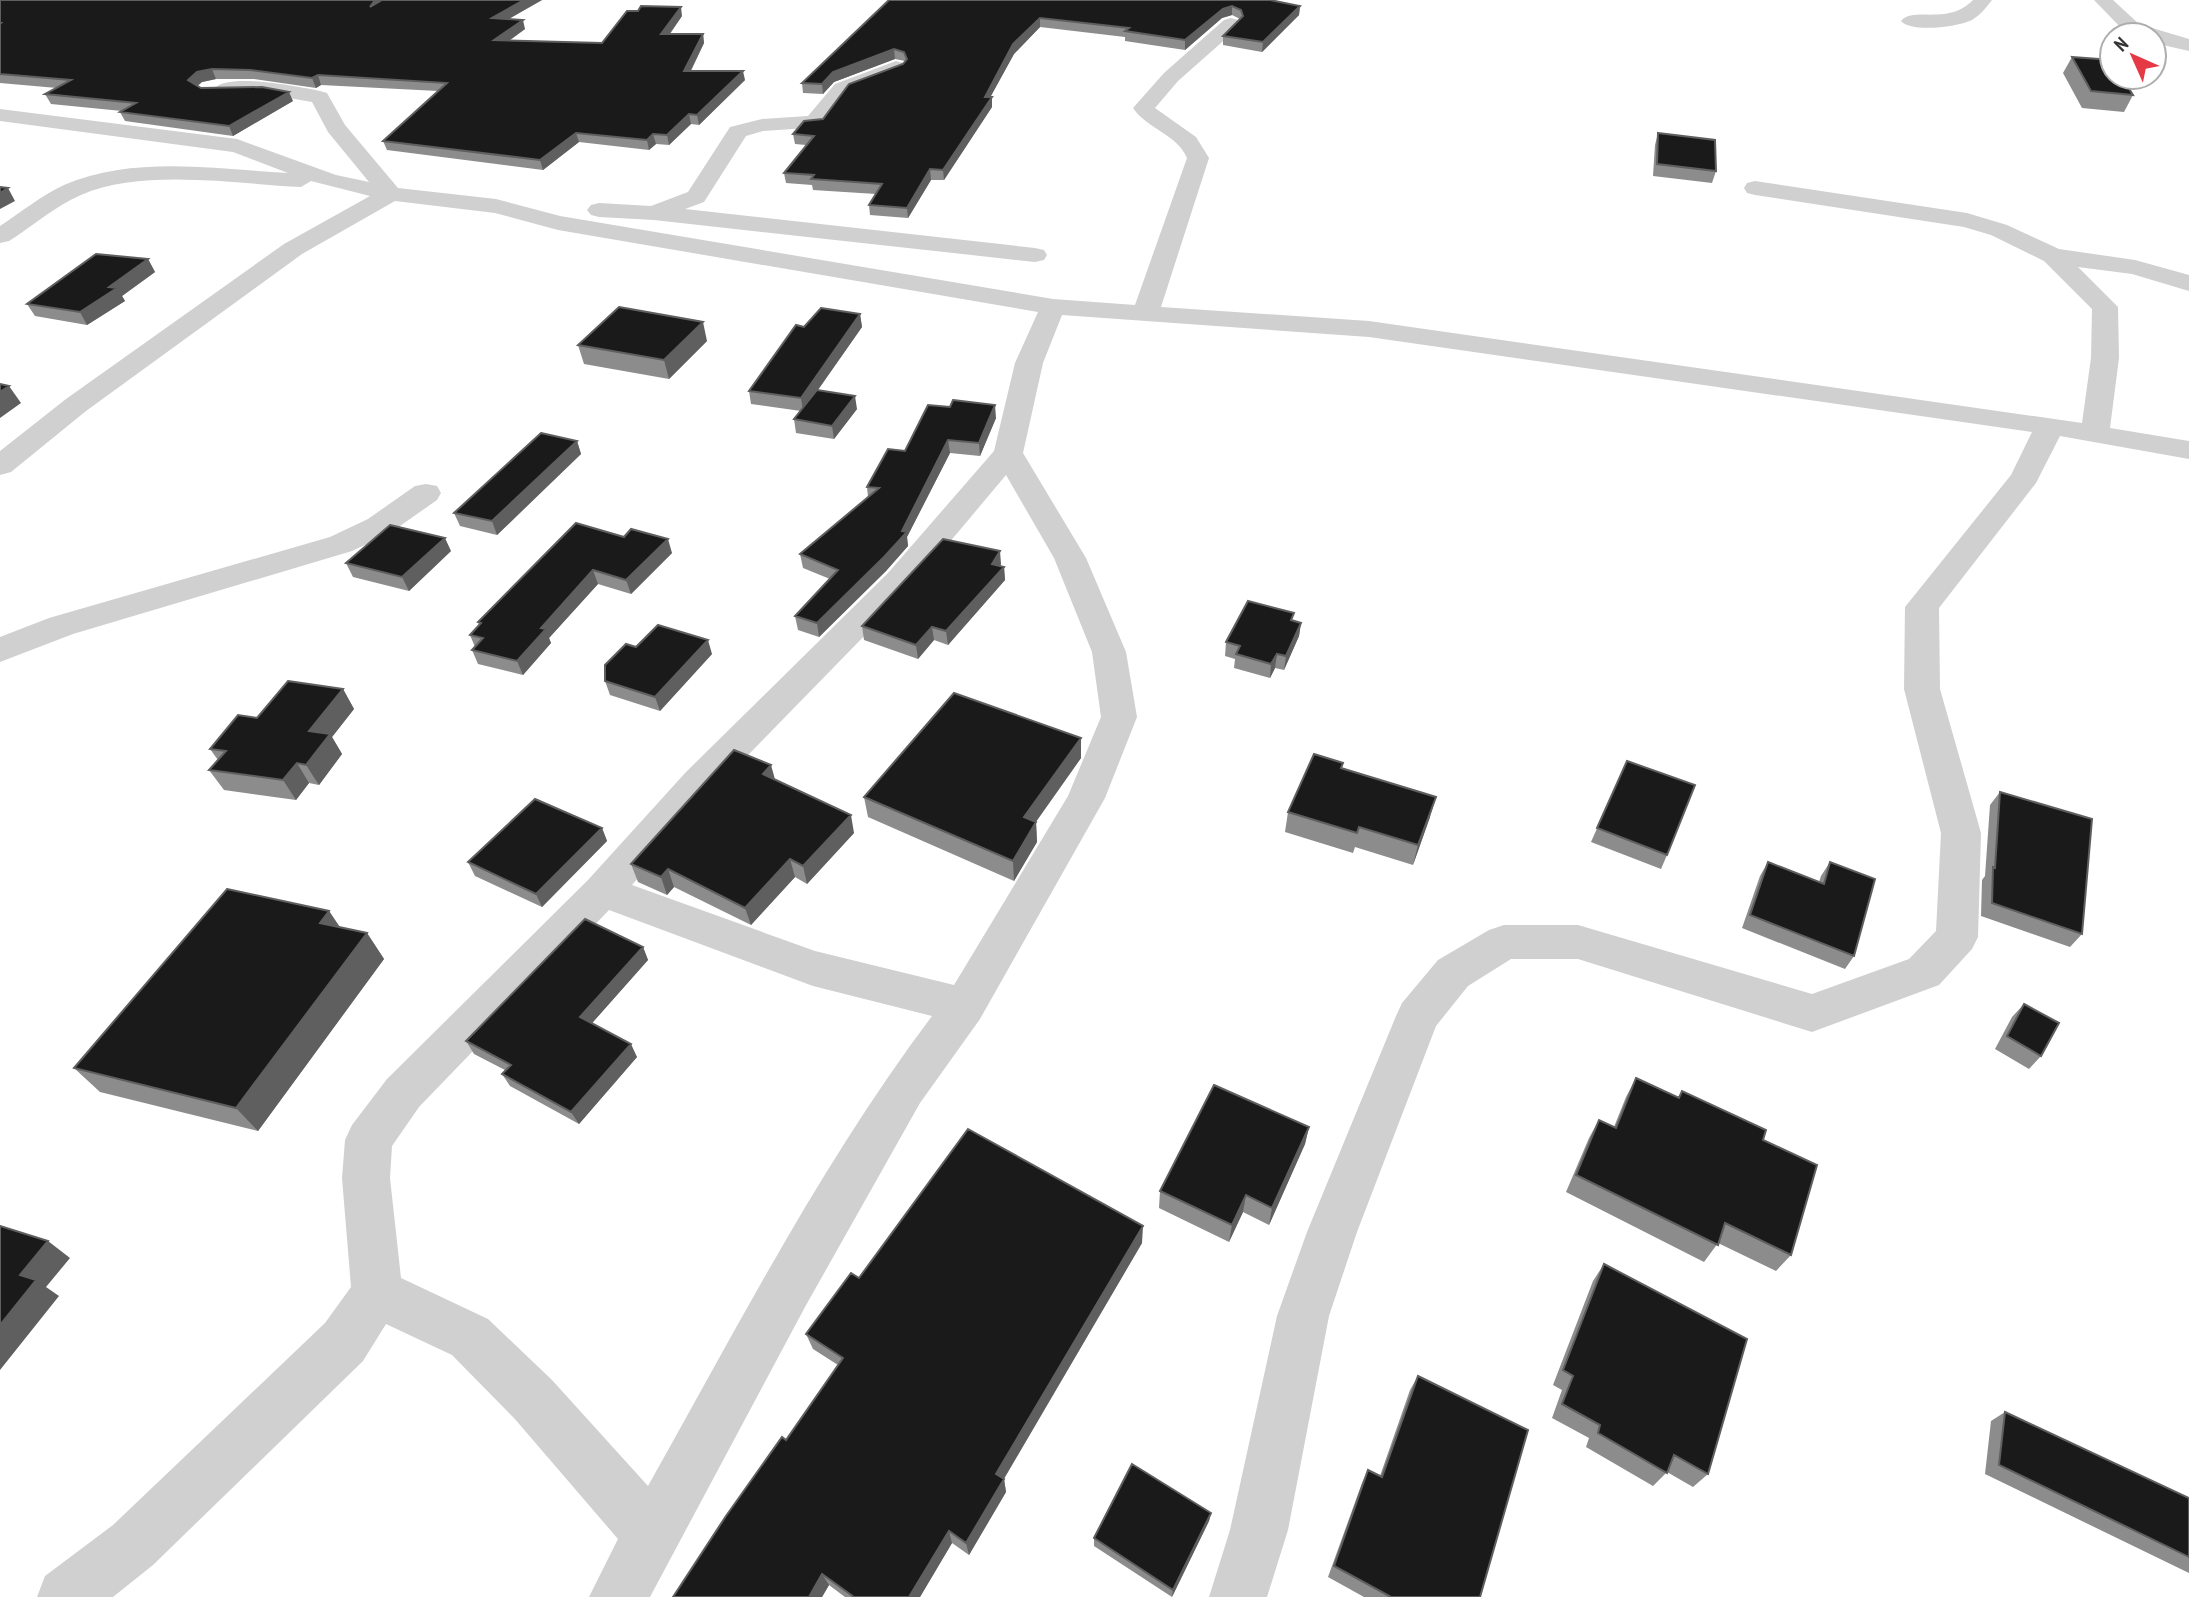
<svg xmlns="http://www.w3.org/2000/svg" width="2189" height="1597" viewBox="0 0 2189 1597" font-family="'PT Sans Narrow',sans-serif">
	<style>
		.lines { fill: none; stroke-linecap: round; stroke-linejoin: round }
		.street { fill: #d0d0d0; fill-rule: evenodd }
		.wall { fill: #8c8c8c }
		.shaded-wall { fill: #5f5f5f }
		.building { fill: #1a1a1a; stroke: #5f5f5f; stroke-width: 2 }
	</style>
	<rect width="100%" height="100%" fill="#fff"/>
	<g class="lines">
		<path class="street" d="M 1973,0 L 1992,0 C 1986,8 1980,15 1972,20 C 1958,27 1911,33 1901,21 C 1913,6 1948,26 1973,0 Z
			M 2094,0 L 2113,0 L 2139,24 L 2189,39 L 2189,51 L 2154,43 L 2154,35 L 2125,32 Z
			M 1231,18 L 1238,20 L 1240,24 L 1238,28 L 1178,81 L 1155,108 L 1196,137 L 1209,158 L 1161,307 L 1369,321 L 2082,423 L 2091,358 L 2092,309 L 2044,261 L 1991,235 L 1964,227 L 1755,195 L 1747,193 L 1744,188 L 1747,183 L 1755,181 L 1967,213 L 2007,225 L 2059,249 L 2135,260 L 2189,275 L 2189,291 L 2132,274 L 2078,267 L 2118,307 L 2119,358 L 2110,428 L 2189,441 L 2189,459 L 2060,436 L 2036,483 L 1939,608 L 1940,689 L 1981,833 L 1978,937 L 1972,949 L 1939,985 L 1812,1032 L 1578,959 L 1511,959 L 1468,986 L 1436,1026 L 1357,1232 L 1329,1316 L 1288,1530 L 1267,1597 L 1209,1597 L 1230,1530 L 1277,1316 L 1307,1232 L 1396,1016 L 1402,1003 L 1438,960 L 1489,930 L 1504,925 L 1578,925 L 1812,994 L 1909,959 L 1936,931 L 1941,833 L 1904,689 L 1905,607 L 2011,475 L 2032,432 L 1369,337 L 1062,315 L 1043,363 L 1023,453 L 1086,558 L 1126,652 L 1137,717 L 1105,798 L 980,1019 L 920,1103 L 805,1307 L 650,1597 L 589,1597 L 618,1539 L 514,1418 L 452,1355 L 386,1324 L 363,1361 L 153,1565 L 113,1597 L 37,1597 L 45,1576 L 113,1525 L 325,1323 L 351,1287 L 342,1178 L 345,1140 L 352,1125 L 387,1079 L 588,880 L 686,772 L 888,573 L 994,451 L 1015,363 L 1038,312 L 558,230 L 495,213 L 395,201 L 302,254 L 86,411 L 11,472 L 0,475 L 0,451 L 66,399 L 284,244 L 370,196 L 311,181 L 301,187 C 235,184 143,168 81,195 C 55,206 33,226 9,241 L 0,243 L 0,226 C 21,212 41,196 64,185 C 133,155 216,169 288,173 L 233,152 L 0,121 L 0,109 L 237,139 L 336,175 L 369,182 L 328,132 L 312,102 L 266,94 L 224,95 L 214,89 C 227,72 299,87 320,91 L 327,93 L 345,125 L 398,188 L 496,199 L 560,216 L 1053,299 L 1135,305 L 1187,158 C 1177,134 1147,129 1133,108 L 1164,73 L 1224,20 ZM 1006,475 L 1054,558 L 1092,652 L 1101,717 L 1068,796 L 954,985 L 815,951 L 632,885 L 712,792 L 912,587 ZM 609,910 L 813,986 L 932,1016 C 822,1162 737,1328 648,1486 L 552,1380 L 488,1319 L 401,1278 L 390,1178 L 392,1146 L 419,1107 Z
			M 896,61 L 903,63 L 906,67 L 903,71 L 849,92 L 822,127 L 763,131 L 746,136 L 704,202 L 685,209 L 1035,248 L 1044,250 L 1047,255 L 1044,260 L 1035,262 L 654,220 L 599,217 L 591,215 L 587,210 L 591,205 L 599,203 L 651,206 L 688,192 L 730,127 L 762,119 L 808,116 L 835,84 Z
			M 426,484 L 437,486 L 441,493 L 437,500 L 390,533 L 352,551 L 73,634 L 0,662 L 0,637 L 49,618 L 330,537 L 368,519 L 415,486 Z"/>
	</g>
	<path class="wall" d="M 0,0 L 542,0 L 508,19 L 525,29 L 509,41 L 602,43 L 682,16 L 670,34 L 703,34 L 704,43 L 691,71 L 745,80 L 699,125 L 691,124 L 669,145 L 656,144 L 649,150 L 579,142 L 543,170 L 387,150 L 383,141 L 438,91 L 321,85 L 316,88 L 254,79 L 216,79 L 202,82 L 197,86 L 201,88 L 293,101 L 233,136 L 125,121 L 120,112 L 122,111 L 51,104 L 45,94 L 57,88 L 0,83 Z
		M 889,0 L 1300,6 L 1299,15 L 1262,52 L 1223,45 L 1223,36 L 1240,19 L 1232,15 L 1222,18 L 1185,50 L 1125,41 L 1125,37 L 1040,27 L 1014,54 L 990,97 L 992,107 L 944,180 L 931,180 L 908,218 L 870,215 L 869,205 L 876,194 L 813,190 L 812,185 L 786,183 L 784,173 L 806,145 L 795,144 L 793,134 L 823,119 L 905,61 L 895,59 L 834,82 L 823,94 L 803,93 L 802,83 Z
		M 2072,57 L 2133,95 L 2124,112 L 2082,108 L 2063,73 Z
		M 1658,133 L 1716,171 L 1712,183 L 1653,176 L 1655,145 Z
		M 148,259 L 155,272 L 122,296 L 125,301 L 87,325 L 35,316 L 27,304 Z
		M 860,314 L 862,327 L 818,390 L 857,409 L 834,439 L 796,433 L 794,419 L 801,411 L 751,404 L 749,391 L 804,327 Z
		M 707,341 L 669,379 L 584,364 L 578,345 Z
		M 996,418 L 980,456 L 950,453 L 907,537 L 908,546 L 886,571 L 819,637 L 798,630 L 795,616 L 830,579 L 803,568 L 800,554 L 868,497 L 867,487 L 905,451 Z
		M 577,441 L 581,454 L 497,535 L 460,526 L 454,513 Z
		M 576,523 L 672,553 L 631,594 L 598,584 L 549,638 L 551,643 L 523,675 L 478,664 L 472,650 L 475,647 L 470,635 L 479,625 L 478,622 Z
		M 451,551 L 409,591 L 353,577 L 346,563 Z
		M 1001,564 L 1000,566 L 1004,567 L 1005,580 L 948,645 L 934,640 L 918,659 L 864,640 L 862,626 Z
		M 1293,620 L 1301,623 L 1299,636 L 1284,670 L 1275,668 L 1270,678 L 1234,668 L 1235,659 L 1225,656 L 1226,642 Z
		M 636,647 L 712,654 L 660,711 L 610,695 L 605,681 Z
		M 343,689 L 354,709 L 332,737 L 342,754 L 319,785 L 309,783 L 296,800 L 224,790 L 209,770 L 218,760 L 210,749 L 257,718 Z
		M 1081,758 L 1036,822 L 1037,842 L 1014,881 L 868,817 L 864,797 Z
		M 1627,761 L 1667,855 L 1661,869 L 1591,842 Z
		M 1343,763 L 1342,768 L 1430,817 L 1413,865 L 1355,847 L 1353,853 L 1285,832 L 1288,812 Z
		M 775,780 L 854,833 L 807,884 L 795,877 L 751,925 L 674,887 L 667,895 L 638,882 L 631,864 Z
		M 2000,792 L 2082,934 L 2070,947 L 1981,916 L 1982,880 L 1985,876 L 1990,805 Z
		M 602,828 L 607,841 L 542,907 L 475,876 L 468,862 Z
		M 1768,862 L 1819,882 L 1821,876 L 1830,862 L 1854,956 L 1845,969 L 1742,928 L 1760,876 Z
		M 329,911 L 340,927 L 367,933 L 384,959 L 258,1131 L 100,1092 L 74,1068 Z
		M 643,947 L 648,960 L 592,1023 L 637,1057 L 579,1124 L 510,1086 L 502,1074 L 505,1070 L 474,1054 L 466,1041 Z
		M 2024,1004 L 2041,1056 L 2029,1069 L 1995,1049 L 2012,1017 Z
		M 1636,1078 L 1678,1098 L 1682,1091 L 1763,1140 L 1791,1255 L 1776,1271 L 1718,1243 L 1704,1262 L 1566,1192 L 1589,1138 L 1599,1120 L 1614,1127 L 1626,1097 Z
		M 1309,1127 L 1305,1144 L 1269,1225 L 1243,1212 L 1229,1242 L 1159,1208 L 1160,1191 Z
		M 1142,1243 L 1004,1479 L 1006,1492 L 969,1555 L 952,1543 L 920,1597 L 845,1597 L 829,1585 L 822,1597 L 786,1440 L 838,1365 L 813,1349 L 806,1334 L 859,1278 Z
		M 1604,1264 L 1708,1474 L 1693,1487 L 1667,1472 L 1653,1486 L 1586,1447 L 1589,1438 L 1552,1418 L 1562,1390 L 1553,1385 L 1593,1281 Z
		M 1418,1376 L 1480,1597 L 1364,1597 L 1328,1577 L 1362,1483 L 1368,1470 L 1380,1476 L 1410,1390 Z
		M 2005,1412 L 2189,1498 L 2189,1573 L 1985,1474 L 1991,1421 Z
		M 1211,1513 L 1209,1521 L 1172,1597 L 1094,1546 L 1094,1538 Z"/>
	<path class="shaded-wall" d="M 375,0 L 384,0 L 370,7 Z
		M 524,0 L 542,0 L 495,27 L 492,18 Z
		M 1232,6 L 1232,15 L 1222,18 L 1185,50 L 1185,40 L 1223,9 Z
		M 1300,6 L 1299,15 L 1262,52 L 1263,42 Z
		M 681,7 L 682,16 L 663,43 L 661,34 Z
		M 1040,18 L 1040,27 L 1014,54 L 985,107 L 985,97 L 1013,44 Z
		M 523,20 L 525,29 L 496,50 L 494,40 Z
		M 703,34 L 704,43 L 686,80 L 684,71 Z
		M 894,49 L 895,59 L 834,82 L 823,94 L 822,84 L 833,72 Z
		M 212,69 L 216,79 L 202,82 L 193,90 L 188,80 L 197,72 Z
		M 743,71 L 745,80 L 699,125 L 697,115 Z
		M 318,75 L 321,85 L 316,88 L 312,78 Z
		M 289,92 L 293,101 L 233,136 L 229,126 Z
		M 992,97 L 992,107 L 944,180 L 943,170 Z
		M 689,114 L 691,124 L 669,145 L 667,135 Z
		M 576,133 L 579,142 L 543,170 L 540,160 Z
		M 653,134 L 656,144 L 649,150 L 647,140 Z
		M 930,169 L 931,180 L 908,218 L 907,208 Z
		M 8,188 L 15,201 L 0,209 L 0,193 Z
		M 148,259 L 155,272 L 122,296 L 125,301 L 87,325 L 80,312 L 109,287 Z
		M 860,314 L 862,327 L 803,411 L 801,398 Z
		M 703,322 L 707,341 L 669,379 L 664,360 Z
		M 9,386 L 21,403 L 0,418 L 0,392 Z
		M 855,396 L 857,409 L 834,439 L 832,426 Z
		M 995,405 L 996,418 L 980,456 L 979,443 Z
		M 948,440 L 950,453 L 907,537 L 908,546 L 886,571 L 819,637 L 817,623 L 902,531 Z
		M 577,441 L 581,454 L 497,535 L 492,521 Z
		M 445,538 L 451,551 L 409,591 L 402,577 Z
		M 668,539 L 672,553 L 631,594 L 626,580 Z
		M 1000,551 L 1001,564 L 993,578 L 992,564 Z
		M 1004,567 L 1005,580 L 948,645 L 946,631 Z
		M 593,570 L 598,584 L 549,638 L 551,643 L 523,675 L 517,661 L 541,628 Z
		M 1301,623 L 1299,636 L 1284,670 L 1286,656 Z
		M 932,627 L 934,640 L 918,659 L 916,645 Z
		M 708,640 L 712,654 L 660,711 L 655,697 Z
		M 1277,654 L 1275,668 L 1270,678 L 1271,664 Z
		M 343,689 L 354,709 L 332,737 L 342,754 L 319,785 L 306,765 L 309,731 Z
		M 1081,738 L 1081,758 L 1025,837 L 1024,817 Z
		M 297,763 L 309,783 L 296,800 L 283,780 Z
		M 771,765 L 776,783 L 763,774 Z
		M 1436,797 L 1430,817 L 1413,865 L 1418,845 Z
		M 851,815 L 854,833 L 807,884 L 803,866 Z
		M 1036,822 L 1037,842 L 1014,881 L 1013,861 Z
		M 602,828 L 607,841 L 542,907 L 536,894 Z
		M 790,859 L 795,877 L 751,925 L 745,908 Z
		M 668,869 L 674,887 L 667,895 L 661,877 Z
		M 329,911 L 346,937 L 320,923 Z
		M 367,933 L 384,959 L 258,1131 L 236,1108 Z
		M 643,947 L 648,960 L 586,1030 L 580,1017 Z
		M 631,1044 L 637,1057 L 579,1124 L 571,1112 Z
		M 1309,1127 L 1305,1144 L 1269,1225 L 1272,1208 Z
		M 1246,1195 L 1243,1212 L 1229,1242 L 1232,1225 Z
		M 1143,1226 L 1142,1243 L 999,1487 L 996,1474 Z
		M 48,1241 L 70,1258 L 46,1287 L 59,1296 L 0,1370 L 0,1325 L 20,1275 Z
		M 1004,1479 L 1006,1492 L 969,1555 L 966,1543 Z
		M 1211,1513 L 1209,1521 L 1172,1597 L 1173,1590 Z
		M 949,1531 L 952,1543 L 920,1597 L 909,1597 Z
		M 822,1574 L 829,1585 L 822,1597 L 809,1597 Z"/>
	<path class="building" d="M 0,0 L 375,0 L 370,7 L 382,0 L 524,0 L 492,18 L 523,20 L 494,40 L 602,43 L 627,11 L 638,11 L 641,6 L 681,7 L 661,34 L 703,34 L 684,71 L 743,71 L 697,115 L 689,114 L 667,135 L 653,134 L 647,140 L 576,133 L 540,160 L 383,141 L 447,83 L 318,75 L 312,78 L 250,70 L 212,69 L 197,72 L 188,80 L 201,88 L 262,87 L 289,92 L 229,126 L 120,112 L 136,103 L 45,94 L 71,80 L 0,74 L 0,24 L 1,23 L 0,23 Z
		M 889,0 L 1270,0 L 1300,6 L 1263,42 L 1223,36 L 1243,16 L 1241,10 L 1232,6 L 1223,9 L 1185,40 L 1125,31 L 1129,28 L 1040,18 L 1013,44 L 985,97 L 992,97 L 943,170 L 930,169 L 907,208 L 869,205 L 882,184 L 811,179 L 814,175 L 784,173 L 814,136 L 793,134 L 804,121 L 823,119 L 849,84 L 903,64 L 907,59 L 904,52 L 894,49 L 833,72 L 822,84 L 802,83 Z
		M 2072,57 L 2112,60 L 2112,77 L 2122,77 L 2133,95 L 2091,91 Z
		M 1658,133 L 1715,140 L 1716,171 L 1657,164 Z
		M 0,187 L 8,188 L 0,193 Z
		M 96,254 L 148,259 L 109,287 L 117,288 L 80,312 L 27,304 Z
		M 619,307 L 703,322 L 664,360 L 578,345 Z
		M 821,308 L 860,314 L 801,398 L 749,391 L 796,325 L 804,327 Z
		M 0,384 L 9,386 L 0,392 Z
		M 817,390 L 855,396 L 832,426 L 794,419 Z
		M 953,400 L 995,405 L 979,443 L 948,440 L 902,531 L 907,532 L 884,557 L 817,623 L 795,616 L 838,570 L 800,554 L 879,488 L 867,487 L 888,449 L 905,451 L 928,405 L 950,407 Z
		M 541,433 L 577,441 L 492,521 L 454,513 Z
		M 576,523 L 624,537 L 631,529 L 668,539 L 626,580 L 593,570 L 541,628 L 546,629 L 517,661 L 472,650 L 483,638 L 470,635 L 481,623 L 478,622 Z
		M 390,525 L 445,538 L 402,577 L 346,563 Z
		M 943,539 L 1000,551 L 992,564 L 1004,567 L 946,631 L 932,627 L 916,645 L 862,626 Z
		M 1248,601 L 1294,613 L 1291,620 L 1301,623 L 1286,656 L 1277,654 L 1271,664 L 1236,654 L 1240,646 L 1226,642 Z
		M 658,625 L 708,640 L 655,697 L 605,681 L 605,665 L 626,644 L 636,647 Z
		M 288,681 L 343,689 L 309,731 L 330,734 L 306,765 L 297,763 L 283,780 L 209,770 L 226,751 L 210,749 L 238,715 L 257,718 Z
		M 954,693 L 1081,738 L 1024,817 L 1036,822 L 1013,861 L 864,797 Z
		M 734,750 L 771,765 L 763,774 L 851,815 L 803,866 L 790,859 L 745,908 L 668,869 L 661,877 L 631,864 Z
		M 1314,754 L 1343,763 L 1341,768 L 1436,797 L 1418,845 L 1359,827 L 1357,833 L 1288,812 Z
		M 1627,761 L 1695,785 L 1667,855 L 1597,828 Z
		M 2000,792 L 2092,819 L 2082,934 L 1992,903 L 1993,867 L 1995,868 Z
		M 535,799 L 602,828 L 536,894 L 468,862 Z
		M 1768,862 L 1824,884 L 1830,862 L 1875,879 L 1854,956 L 1750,915 Z
		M 227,889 L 329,911 L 320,923 L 367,933 L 236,1108 L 74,1068 Z
		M 585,919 L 643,947 L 580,1017 L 631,1044 L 571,1112 L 502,1074 L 511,1065 L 466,1041 Z
		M 2024,1004 L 2059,1023 L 2041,1056 L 2007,1036 Z
		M 1636,1078 L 1679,1098 L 1682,1091 L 1766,1130 L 1763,1140 L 1817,1165 L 1791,1255 L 1725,1223 L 1718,1245 L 1576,1175 L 1599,1120 L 1616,1128 Z
		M 1214,1085 L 1309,1127 L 1272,1208 L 1246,1195 L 1232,1225 L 1160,1191 Z
		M 968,1129 L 1143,1226 L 996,1474 L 1004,1479 L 966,1543 L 949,1531 L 909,1597 L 854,1597 L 822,1574 L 809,1597 L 673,1597 L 726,1516 L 782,1437 L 786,1440 L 843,1358 L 806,1334 L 851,1273 L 859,1278 Z
		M 0,1226 L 48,1241 L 20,1275 L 36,1280 L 0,1325 Z
		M 1604,1264 L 1747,1339 L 1708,1474 L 1674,1455 L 1667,1473 L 1598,1433 L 1600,1425 L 1562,1404 L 1573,1376 L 1563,1370 Z
		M 1418,1376 L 1528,1430 L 1480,1597 L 1391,1597 L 1334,1566 L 1368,1470 L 1382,1477 Z
		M 2005,1412 L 2189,1498 L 2189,1557 L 1999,1465 Z
		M 1132,1464 L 1211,1513 L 1173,1590 L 1094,1538 Z"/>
	<g transform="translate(2133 56) rotate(315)"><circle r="33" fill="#ffffff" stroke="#adadad" stroke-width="2"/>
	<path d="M0-5L12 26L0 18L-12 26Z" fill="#e63946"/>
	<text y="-10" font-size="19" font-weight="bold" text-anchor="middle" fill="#333333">N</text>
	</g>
</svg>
